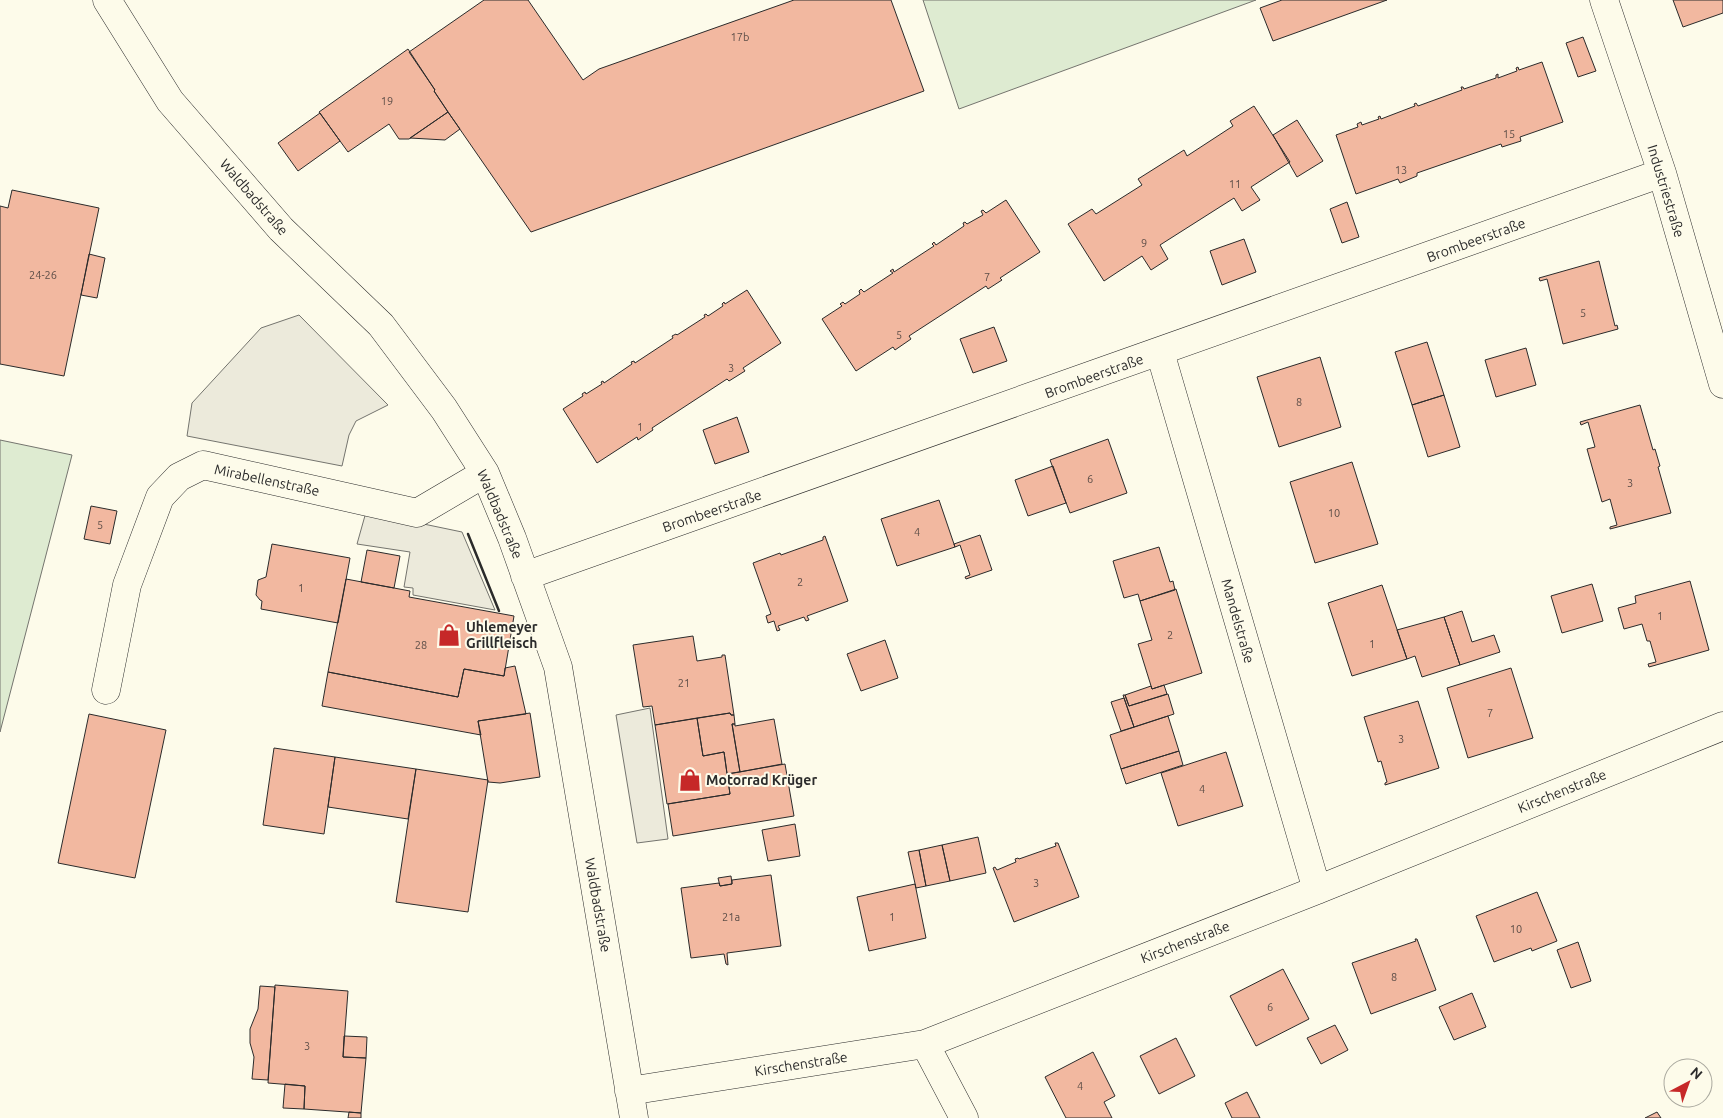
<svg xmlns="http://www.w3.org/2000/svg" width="1723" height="1118" viewBox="0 0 1723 1118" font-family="Ubuntu,sans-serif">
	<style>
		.green { fill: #deebd1; stroke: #74746e }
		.parking { fill: #eceadb; stroke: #74746e }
		.building { fill: #f2b8a0; stroke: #2b2b2b }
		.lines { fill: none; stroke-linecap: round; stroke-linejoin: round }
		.street-casing { stroke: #2b2b2b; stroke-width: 29 }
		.street { stroke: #fdfbea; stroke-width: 28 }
		.wall { stroke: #2b2b2b; stroke-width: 2.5 }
		.labels { text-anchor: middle; stroke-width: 4; stroke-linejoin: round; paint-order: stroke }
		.number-label { font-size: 11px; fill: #5d4e48 }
		.street-label { font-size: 14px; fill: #2b2b2b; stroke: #fdfbea }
		.poi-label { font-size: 14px; font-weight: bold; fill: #2b2b2b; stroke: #fdfbea; text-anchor: start }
	</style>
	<rect width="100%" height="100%" fill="#fdfbea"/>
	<path class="green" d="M 923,0 L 1256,0 L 959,109 Z
		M 0,440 L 72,455 L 0,732 Z"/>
	<path class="parking" d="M 299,315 L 388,405 L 356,421 L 349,435 L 342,466 L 187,436 L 192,403 L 261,328 Z
		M 366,512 L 462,532 L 495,610 L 413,595 L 413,588 L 404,587 L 410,552 L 357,544 Z
		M 650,708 L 668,839 L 637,843 L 616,715 Z"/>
	<path class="building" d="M 484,0 L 528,0 L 583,80 L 599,69 L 794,0 L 891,0 L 924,91 L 531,232 L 448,112 L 434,91 L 435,90 L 409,52 Z
		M 1282,0 L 1387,0 L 1273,41 L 1260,8 Z
		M 1673,0 L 1723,0 L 1723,13 L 1683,27 Z
		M 1583,37 L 1596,71 L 1578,77 L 1566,43 Z
		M 408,49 L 435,90 L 434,91 L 448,112 L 409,139 L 399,139 L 389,124 L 348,152 L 319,112 Z
		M 1542,62 L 1563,122 L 1520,137 L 1521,141 L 1502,147 L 1501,144 L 1417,173 L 1417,176 L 1400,183 L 1398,179 L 1356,194 L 1336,135 L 1358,127 L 1357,124 L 1361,122 L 1362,125 L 1379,119 L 1378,117 L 1380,116 L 1381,119 L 1415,106 L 1414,104 L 1416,103 L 1418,106 L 1462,90 L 1461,87 L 1463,87 L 1464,89 L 1496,78 L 1496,75 L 1498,74 L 1498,78 L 1517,71 L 1516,68 L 1518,67 L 1519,70 Z
		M 1254,106 L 1290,162 L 1251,187 L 1260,200 L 1242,211 L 1234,198 L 1160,245 L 1168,259 L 1151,270 L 1142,256 L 1104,281 L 1068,224 L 1092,209 L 1096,214 L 1142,185 L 1138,179 L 1184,150 L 1187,156 L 1233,126 L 1230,121 Z
		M 448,112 L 460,129 L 445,140 L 410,138 Z
		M 320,113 L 340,141 L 298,171 L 278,143 Z
		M 1297,120 L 1323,161 L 1297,177 L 1273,135 Z
		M 12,190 L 99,208 L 64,376 L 0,364 L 0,206 L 8,208 Z
		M 1006,200 L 1040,252 L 1000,278 L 1002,280 L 988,289 L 986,286 L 909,336 L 911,339 L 895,350 L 893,347 L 856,371 L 822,319 L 842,306 L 840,304 L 843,302 L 845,304 L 860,294 L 859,291 L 861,289 L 864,292 L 893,273 L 890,271 L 893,269 L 894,272 L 934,246 L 932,244 L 934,242 L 936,245 L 964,226 L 963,223 L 965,222 L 967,224 L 983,215 L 981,211 L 983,210 L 986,213 Z
		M 1347,202 L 1359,237 L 1342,243 L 1330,209 Z
		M 1244,239 L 1256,272 L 1222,285 L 1210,251 Z
		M 89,254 L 105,258 L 97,298 L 81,295 Z
		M 1599,261 L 1615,326 L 1617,325 L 1618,329 L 1563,344 L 1547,279 L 1540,281 L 1539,278 Z
		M 747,290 L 781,343 L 743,368 L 745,371 L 729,381 L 727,379 L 652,428 L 653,430 L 638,440 L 637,437 L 597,463 L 563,409 L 583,396 L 582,394 L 585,392 L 586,394 L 602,384 L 601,382 L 603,381 L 604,383 L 632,364 L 631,362 L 634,361 L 635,363 L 673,338 L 672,336 L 676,334 L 677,335 L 705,317 L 704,315 L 706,314 L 708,316 L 723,306 L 722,304 L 724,302 L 725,304 Z
		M 994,327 L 1007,361 L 973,373 L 960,339 Z
		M 1427,342 L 1444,395 L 1412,405 L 1395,352 Z
		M 1526,348 L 1536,385 L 1496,397 L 1485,360 Z
		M 1320,357 L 1341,427 L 1279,447 L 1257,377 Z
		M 1444,395 L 1460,447 L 1428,457 L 1412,405 Z
		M 1640,405 L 1653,450 L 1655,449 L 1660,466 L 1658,467 L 1671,513 L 1610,529 L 1610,527 L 1617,525 L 1610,499 L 1602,502 L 1587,449 L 1595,447 L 1588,422 L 1581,425 L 1580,422 Z
		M 737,417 L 749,452 L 715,464 L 703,430 Z
		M 1108,439 L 1127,493 L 1070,513 L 1050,460 Z
		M 1352,462 L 1378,544 L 1315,563 L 1290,482 Z
		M 1053,466 L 1066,503 L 1028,516 L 1015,480 Z
		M 939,500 L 955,547 L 897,566 L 881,519 Z
		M 91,506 L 117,511 L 110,544 L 84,539 Z
		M 980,535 L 992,570 L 966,579 L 965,577 L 970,575 L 960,545 L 955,547 L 954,544 Z
		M 825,536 L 848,601 L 807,616 L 809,620 L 806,621 L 804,617 L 778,626 L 780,630 L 777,631 L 774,621 L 768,623 L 766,616 L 771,614 L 753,563 L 780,553 L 781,555 L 823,540 L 823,537 Z
		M 272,544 L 350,558 L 338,623 L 261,609 L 262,601 L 260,600 L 256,595 L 258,580 L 266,577 Z
		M 1159,547 L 1170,582 L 1173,581 L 1175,590 L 1140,601 L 1138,594 L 1124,598 L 1113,561 Z
		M 367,550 L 400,556 L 394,588 L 361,582 Z
		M 346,579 L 410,591 L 409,597 L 514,616 L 504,676 L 464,669 L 458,697 L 328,672 Z
		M 1690,581 L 1709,650 L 1649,667 L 1648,664 L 1656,662 L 1650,641 L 1647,641 L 1642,624 L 1624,629 L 1618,608 L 1636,603 L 1635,596 Z
		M 1592,584 L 1603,621 L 1562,633 L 1551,596 Z
		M 1382,585 L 1407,659 L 1352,676 L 1328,603 Z
		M 1176,589 L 1202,673 L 1152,689 L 1138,644 L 1152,640 L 1140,601 Z
		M 1462,611 L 1472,642 L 1494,635 L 1500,652 L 1460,665 L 1444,617 Z
		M 1444,617 L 1460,665 L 1422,677 L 1415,656 L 1407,659 L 1397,630 Z
		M 693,636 L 697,661 L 722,657 L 722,655 L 725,655 L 734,715 L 731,715 L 730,713 L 655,725 L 652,706 L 643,707 L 633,645 Z
		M 885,640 L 898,678 L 861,691 L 847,654 Z
		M 515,666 L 526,714 L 478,721 L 481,735 L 322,706 L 328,672 L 458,697 L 464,669 L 504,676 L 505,668 Z
		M 1511,668 L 1533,738 L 1468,758 L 1447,688 Z
		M 1164,685 L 1167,694 L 1129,706 L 1125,695 L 1151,686 L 1152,689 Z
		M 1168,694 L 1174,714 L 1134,727 L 1123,695 L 1125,695 L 1129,706 Z
		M 1124,698 L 1134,727 L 1121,731 L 1111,702 Z
		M 1418,701 L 1439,768 L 1385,785 L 1385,783 L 1387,782 L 1381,761 L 1378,762 L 1364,717 Z
		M 530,713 L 540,777 L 500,783 L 488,782 L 478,721 Z
		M 730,713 L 731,715 L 734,715 L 735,724 L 732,724 L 740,772 L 727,774 L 724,752 L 703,756 L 697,718 Z
		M 89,714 L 166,730 L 135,878 L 58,863 Z
		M 1168,716 L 1179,751 L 1121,769 L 1110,735 Z
		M 697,718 L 703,756 L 724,752 L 730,794 L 667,804 L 655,725 Z
		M 774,719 L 782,764 L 740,772 L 732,724 L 735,724 L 735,726 Z
		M 274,748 L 335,757 L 324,834 L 263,825 Z
		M 1179,751 L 1183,765 L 1126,784 L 1121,769 Z
		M 1226,752 L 1243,806 L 1178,826 L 1161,773 Z
		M 335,757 L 416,769 L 408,819 L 328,807 Z
		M 785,764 L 794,816 L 673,836 L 668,804 L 730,794 L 727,774 Z
		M 416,769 L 488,780 L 468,912 L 396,902 Z
		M 795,824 L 800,856 L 768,861 L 762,830 Z
		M 978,837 L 986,873 L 950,881 L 942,845 Z
		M 1055,843 L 1058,843 L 1079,897 L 1014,922 L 993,868 L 995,867 L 997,870 L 1016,862 L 1015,859 L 1018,858 L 1019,859 L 1056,846 Z
		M 942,845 L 950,881 L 926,886 L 919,850 Z
		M 919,850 L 926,886 L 916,888 L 908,852 Z
		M 771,875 L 781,946 L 727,953 L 728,965 L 726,964 L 724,954 L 691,958 L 681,888 L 719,883 L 720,886 L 732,884 L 732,880 Z
		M 731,876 L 732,884 L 720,886 L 718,878 Z
		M 915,884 L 926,938 L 869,951 L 857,897 Z
		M 1537,892 L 1557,941 L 1532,951 L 1531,948 L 1494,962 L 1476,916 Z
		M 1415,939 L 1417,939 L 1436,990 L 1371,1014 L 1352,963 L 1416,941 Z
		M 1578,942 L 1591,981 L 1571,988 L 1557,950 Z
		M 1283,969 L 1309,1019 L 1256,1046 L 1230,996 Z
		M 275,985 L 348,991 L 343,1057 L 366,1058 L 361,1113 L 304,1109 L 305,1086 L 268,1083 Z
		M 260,986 L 275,987 L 268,1080 L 252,1079 L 254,1057 L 250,1043 L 250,1029 L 258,1009 Z
		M 1472,993 L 1486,1027 L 1454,1040 L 1439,1007 Z
		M 1335,1025 L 1348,1050 L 1321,1064 L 1307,1038 Z
		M 344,1036 L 367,1037 L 366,1058 L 343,1057 Z
		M 1176,1038 L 1195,1076 L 1159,1094 L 1140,1056 Z
		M 1093,1052 L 1115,1096 L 1104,1102 L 1112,1118 L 1066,1118 L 1045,1077 Z
		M 285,1084 L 305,1086 L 304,1109 L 283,1108 Z
		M 1247,1092 L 1260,1118 L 1232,1118 L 1225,1103 Z
		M 349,1112 L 361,1113 L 361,1118 L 348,1118 Z
		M 1657,1112 L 1661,1118 L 1645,1118 Z"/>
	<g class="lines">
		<defs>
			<path id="street" d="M 107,0 L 170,101 L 281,229 L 381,325 L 444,409 L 485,473 L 512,538 L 558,667 L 634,1118
				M 1604,0 L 1662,173 L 1723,384
				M 1160,352 L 1317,890
				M 525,576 L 1662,173
				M 106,690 L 127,585 L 160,497 L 179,477 L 203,465 L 417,513 L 485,473
				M 925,1044 L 964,1118
				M 629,1091 L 925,1044 L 1317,890 L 1723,726"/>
		</defs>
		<use href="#street" class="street-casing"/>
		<use href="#street" class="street"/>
		<path class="wall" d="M 468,534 L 499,611"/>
	</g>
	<defs>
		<symbol id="shop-bare" viewBox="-9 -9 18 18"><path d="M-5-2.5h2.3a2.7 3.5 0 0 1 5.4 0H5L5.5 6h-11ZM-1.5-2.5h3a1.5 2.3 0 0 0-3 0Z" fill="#c62828" stroke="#fdfbea" stroke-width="2.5" paint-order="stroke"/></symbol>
	</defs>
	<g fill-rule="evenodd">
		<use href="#shop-bare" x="433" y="619" width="32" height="32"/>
		<use href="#shop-bare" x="674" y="764" width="32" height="32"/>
	</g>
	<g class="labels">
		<g class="number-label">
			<text x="740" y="41">17b</text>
			<text x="387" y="105">19</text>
			<text x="1509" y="138">15</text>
			<text x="1401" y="174">13</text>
			<text x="1235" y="188">11</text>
			<text x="1144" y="247">9</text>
			<text x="43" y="279">24-26</text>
			<text x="987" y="281">7</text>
			<text x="1583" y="317">5</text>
			<text x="899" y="339">5</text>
			<text x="731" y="372">3</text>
			<text x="1299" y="406">8</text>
			<text x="640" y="431">1</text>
			<text x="1090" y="483">6</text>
			<text x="1630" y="487">3</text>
			<text x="1334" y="517">10</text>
			<text x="100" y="529">5</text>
			<text x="917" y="536">4</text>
			<text x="800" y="586">2</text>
			<text x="301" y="592">1</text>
			<text x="1660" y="620">1</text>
			<text x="1170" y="639">2</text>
			<text x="1372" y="648">1</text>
			<text x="421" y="649">28</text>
			<text x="684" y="687">21</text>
			<text x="1490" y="717">7</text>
			<text x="1401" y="743">3</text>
			<text x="1202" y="793">4</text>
			<text x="1036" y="887">3</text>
			<text x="731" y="921">21a</text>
			<text x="892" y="921">1</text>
			<text x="1516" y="933">10</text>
			<text x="1394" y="981">8</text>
			<text x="1270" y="1011">6</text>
			<text x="307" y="1050">3</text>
			<text x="1080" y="1090">4</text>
		</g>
		<g class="street-label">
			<text transform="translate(1666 191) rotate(73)" y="5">Industriestraße</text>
			<text transform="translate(254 197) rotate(49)" y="5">Waldbadstraße</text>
			<text transform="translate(1476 240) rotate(-20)" y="5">Brombeerstraße</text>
			<text transform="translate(1094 376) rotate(-20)" y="5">Brombeerstraße</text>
			<text transform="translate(267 480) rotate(12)" y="5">Mirabellenstraße</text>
			<text transform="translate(712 511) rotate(-19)" y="5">Brombeerstraße</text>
			<text transform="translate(500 514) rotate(67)" y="5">Waldbadstraße</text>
			<text transform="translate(1238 621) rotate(74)" y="5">Mandelstraße</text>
			<text transform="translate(1562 791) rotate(-22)" y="5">Kirschenstraße</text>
			<text transform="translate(598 905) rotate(80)" y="5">Waldbadstraße</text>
			<text transform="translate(1185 942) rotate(-21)" y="5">Kirschenstraße</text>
			<text transform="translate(801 1064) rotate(-9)" y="5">Kirschenstraße</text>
		</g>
		<g class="poi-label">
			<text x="466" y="632">Uhlemeyer<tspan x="466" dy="16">Grillfleisch</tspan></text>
			<text x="706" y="785">Motorrad Krüger</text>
		</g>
	</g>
	<g transform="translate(1688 1083) rotate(41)"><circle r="24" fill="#fdfbea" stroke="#a9a89e"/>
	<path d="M0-4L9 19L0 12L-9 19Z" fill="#c62828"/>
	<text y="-8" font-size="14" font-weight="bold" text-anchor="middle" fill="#2b2b2b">N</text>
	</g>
</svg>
